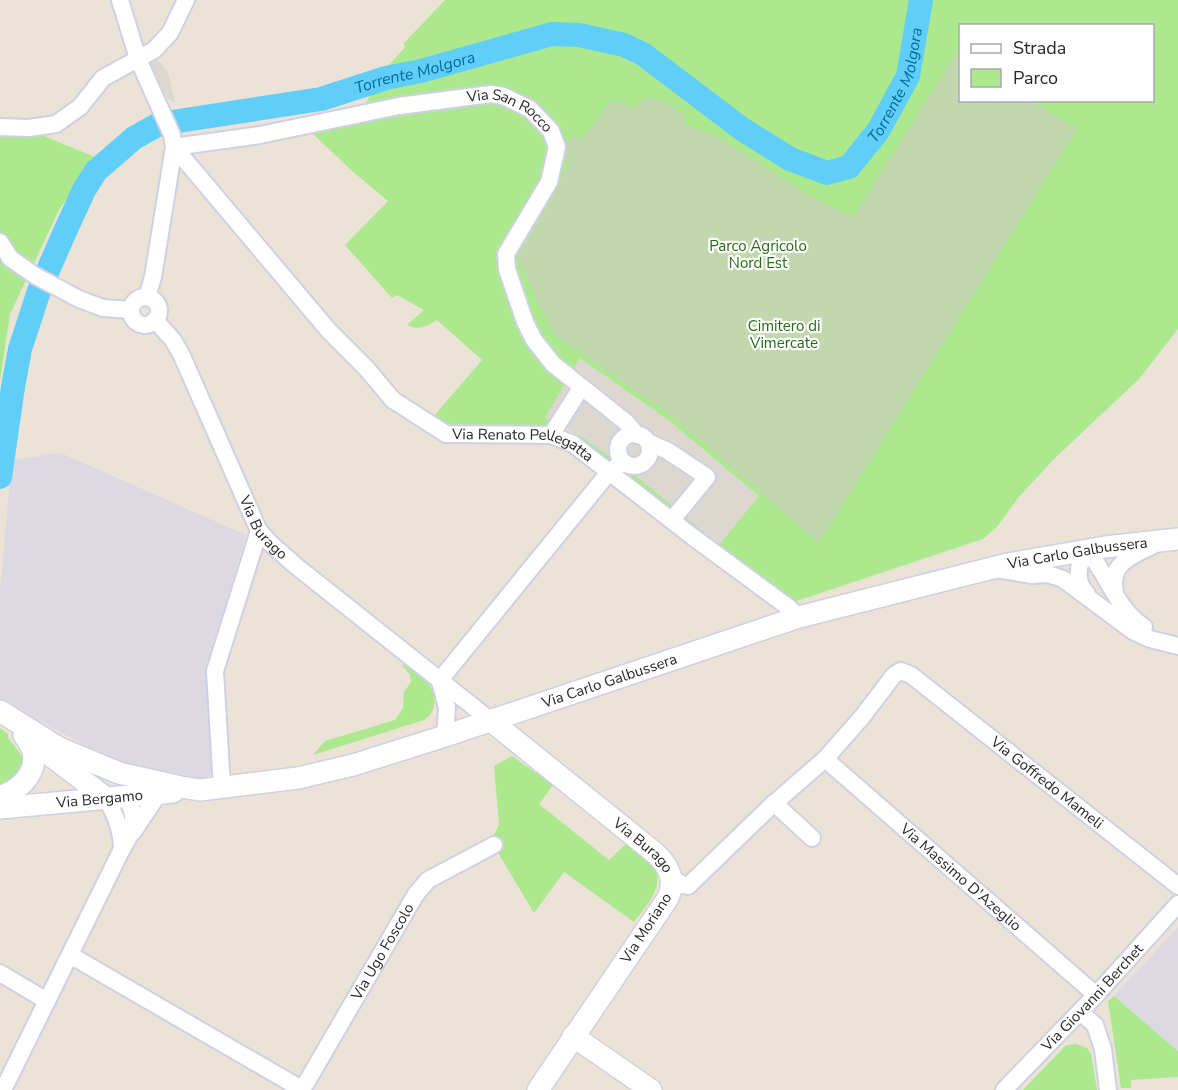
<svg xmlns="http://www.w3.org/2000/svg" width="1178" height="1090" viewBox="0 0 1178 1090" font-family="'Nunito Sans',sans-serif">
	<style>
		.industrial { fill: #dcd9e3 }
		.green { fill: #ace88e; fill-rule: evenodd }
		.cemetery { fill: #c1d7ad }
		.plaza { fill: #dcd7cf }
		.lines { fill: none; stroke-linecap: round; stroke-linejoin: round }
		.river { stroke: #60cef9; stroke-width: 24 }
		.minor-casing { stroke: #cdd1e3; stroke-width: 20 }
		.tertiary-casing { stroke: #cdd1e3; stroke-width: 24 }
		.minor { stroke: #fff; stroke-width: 16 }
		.tertiary { stroke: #fff; stroke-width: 21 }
		.labels { text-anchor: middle; stroke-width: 4.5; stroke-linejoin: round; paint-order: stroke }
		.street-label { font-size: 15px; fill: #282828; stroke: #fff }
		.park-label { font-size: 15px; fill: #246a13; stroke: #fff }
		.water-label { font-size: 16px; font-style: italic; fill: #0269a2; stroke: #fff }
	</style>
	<rect width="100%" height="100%" fill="#ece3d7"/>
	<path class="industrial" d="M 61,453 L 246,535 L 210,661 L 213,773 L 204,778 L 189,780 L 115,762 L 0,699 L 0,589 L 12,460 Z
		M 1178,927 L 1178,1051 L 1114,996 Z"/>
	<path class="green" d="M 445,0 L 1178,0 L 1178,329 L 1139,379 L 1054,459 L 1018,498 L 997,527 L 983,539 L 794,602 L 784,598 L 564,425 L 459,428 L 443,424 L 433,417 L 482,360 L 437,320 C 427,326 418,331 407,325 L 424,310 L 397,295 L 392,298 L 345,245 L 388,201 L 351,170 L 310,131 L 357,119 L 383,72 L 405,47 L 404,43 ZM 960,26 L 1152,26 L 1152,100 L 960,100 Z
		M 0,132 L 34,132 L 95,157 L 59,210 L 10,314 L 0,381 Z
		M 401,664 C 410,668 419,672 425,679 C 436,691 439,711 424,720 L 313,755 L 325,741 L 395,720 L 403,708 L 404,692 L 411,682 L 410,675 Z
		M 0,728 L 8,734 L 8,738 C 34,767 23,771 0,792 Z
		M 512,756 L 553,785 L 539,804 L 609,860 L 628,842 C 636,850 647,857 653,866 C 667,884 645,908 634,922 L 564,872 L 534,913 L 491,841 L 499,825 L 494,766 Z
		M 1114,996 L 1178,1051 L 1178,1077 L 1131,1080 L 1131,1088 L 1121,1088 L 1108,1001 Z
		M 1076,1044 L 1087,1048 L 1091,1054 L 1097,1090 L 1023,1090 L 1066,1045 Z"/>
	<path class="cemetery" d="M 956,53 L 960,55 L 960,100 L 1032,101 L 1077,129 L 819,543 L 673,417 L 552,333 L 515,252 L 569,164 L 560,152 L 572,135 L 582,139 L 611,100 L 635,108 L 645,97 L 667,102 L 684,114 L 686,125 L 719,137 L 809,195 L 853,217 Z"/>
	<path class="plaza" d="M 155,57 L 168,72 L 175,103 L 160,93 L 148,65 Z
		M 580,358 L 670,421 L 759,496 L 719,545 L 636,476 L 581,436 L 545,418 Z"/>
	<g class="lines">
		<path class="river" id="s1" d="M 0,477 L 13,387 L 20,349 L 39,291 L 63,236 L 84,190 L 96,171 L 134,138 L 159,124 L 321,99 L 386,78 L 421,71 L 552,34 L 579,35 L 624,45 L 643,54 L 742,129 L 790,159 L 827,173 L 849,167 L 878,131 L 908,76 L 921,0"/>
		<defs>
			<g id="minor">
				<path d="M 120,0 L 138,59 L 172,135 L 174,147 L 153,277 L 147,297"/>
				<path d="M 0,127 L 29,128 L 56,124 L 80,107 L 103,78 L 154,50 L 170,33 L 186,0"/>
				<path id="s2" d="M 174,147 L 329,331 L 366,368 L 393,400 L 446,434 L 551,435 L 573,444 L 693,537 L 788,607 L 799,617"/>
				<path id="s3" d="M 174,147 L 260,135 L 399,106 L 491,94 L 503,96 L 530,109 L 551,131 L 557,147 L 549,182 L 506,254 L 507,269 L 525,322 L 534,340 L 553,364 L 627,423 L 637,435"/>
				<path d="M 0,242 L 10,258 L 34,275 L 79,299 L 103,308 L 131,310"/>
				<circle cx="145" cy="311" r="14"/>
				<path id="s4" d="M 155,320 L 173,340 L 182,356 L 259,531 L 270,543 L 296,566 L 490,720"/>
				<circle cx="634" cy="450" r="16"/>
				<path d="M 551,435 L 581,388"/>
				<path d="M 648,442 L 668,451 L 707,477 L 672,520"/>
				<path d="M 996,569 L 1032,575 L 1048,574 L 1063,579 L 1133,631 L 1150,639 L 1178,646"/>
				<path d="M 1115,593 C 1108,561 1134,556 1157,543"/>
				<path d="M 1087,594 C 1074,580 1078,565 1086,550 C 1110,576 1113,605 1144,627"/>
				<path d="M 440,680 L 610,471 L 624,462"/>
				<path d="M 440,680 L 447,708 L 445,736"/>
				<path id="s5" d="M 825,759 L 1096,995"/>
				<path d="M 222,788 L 215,671 L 259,531"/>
				<path d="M 105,797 C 115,813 122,829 122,849"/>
				<path d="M 774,803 L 812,838"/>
				<path d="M 133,832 L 155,799 L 163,793"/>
				<path id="s6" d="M 672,878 L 683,885 L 688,886 L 771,806 L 825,759 L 862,717 L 894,675 L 901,671 L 911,675 L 1178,886"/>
				<path d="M 70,955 L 303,1090"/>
				<path d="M 0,973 L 47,1001"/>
				<path d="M 1080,1012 L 1095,1025 L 1103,1049 L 1108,1090"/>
				<path d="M 3,1090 L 122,849 C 135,828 138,817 125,796"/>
				<path id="s7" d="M 302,1090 L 416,894 L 428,880 L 494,845"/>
				<path id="s8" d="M 1004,1090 L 1096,995 L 1178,904"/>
			</g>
			<g id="tertiary">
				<path d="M 0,711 L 70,755"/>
				<path id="s9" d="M 490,720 L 655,853 C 669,866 676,880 668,898 L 538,1090"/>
				<path id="s10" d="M 59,748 L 119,773 L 181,787 L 200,790 L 298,778 L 353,765 L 445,736 L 799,617 L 1008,564 L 1105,547 L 1178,539"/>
				<path d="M 47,753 L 105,797"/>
				<path d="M 0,797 C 28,786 46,762 24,735"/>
				<path id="s11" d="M 0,808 L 173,792"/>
				<path d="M 573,1036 L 651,1090"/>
			</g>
		</defs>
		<use href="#minor" class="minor-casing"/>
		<use href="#tertiary" class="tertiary-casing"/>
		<use href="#minor" class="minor"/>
		<use href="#tertiary" class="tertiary"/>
	</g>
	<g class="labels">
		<g class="street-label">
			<text dy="5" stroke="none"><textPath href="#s3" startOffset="345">Via San Rocco</textPath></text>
			<text dy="5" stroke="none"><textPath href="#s2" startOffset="477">Via Renato Pellegatta</textPath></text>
			<text dy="5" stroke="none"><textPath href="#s4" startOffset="236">Via Burago</textPath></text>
			<text dy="5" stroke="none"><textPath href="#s10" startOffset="1059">Via Carlo Galbussera</textPath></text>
			<text dy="5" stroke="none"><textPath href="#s10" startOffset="573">Via Carlo Galbussera</textPath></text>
			<text dy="5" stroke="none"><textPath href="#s6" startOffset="506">Via Goffredo Mameli</textPath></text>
			<text dy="5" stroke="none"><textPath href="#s11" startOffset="100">Via Bergamo</textPath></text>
			<text dy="5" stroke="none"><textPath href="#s9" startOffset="198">Via Burago</textPath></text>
			<text dy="5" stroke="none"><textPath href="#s5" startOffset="180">Via Massimo D'Azeglio</textPath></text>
			<text transform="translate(646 928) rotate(-57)" y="5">Via Moriano</text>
			<text dy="5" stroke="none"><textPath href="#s7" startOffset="160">Via Ugo Foscolo</textPath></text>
			<text dy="5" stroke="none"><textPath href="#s8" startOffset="128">Via Giovanni Berchet</textPath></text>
		</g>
		<g class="park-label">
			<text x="758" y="251">Parco Agricolo<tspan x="758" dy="17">Nord Est</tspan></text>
			<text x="784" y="331">Cimitero di<tspan x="784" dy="17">Vimercate</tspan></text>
		</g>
		<g class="water-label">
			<text dy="6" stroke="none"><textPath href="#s1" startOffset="664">Torrente Molgora</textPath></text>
			<text dy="6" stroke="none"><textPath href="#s1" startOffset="1240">Torrente Molgora</textPath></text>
		</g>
	</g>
	<rect x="959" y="24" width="195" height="78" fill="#ffffff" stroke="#a9a9a9" stroke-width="1.5"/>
	<rect x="971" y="44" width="30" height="9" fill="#ffffff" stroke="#a9a9a9" stroke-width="1.5"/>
	<text x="1013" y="54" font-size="18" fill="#282828">Strada</text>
	<rect x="971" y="69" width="30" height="18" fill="#ace88e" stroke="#a9a9a9" stroke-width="1.5"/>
	<text x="1013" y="84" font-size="18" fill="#282828">Parco</text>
</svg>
